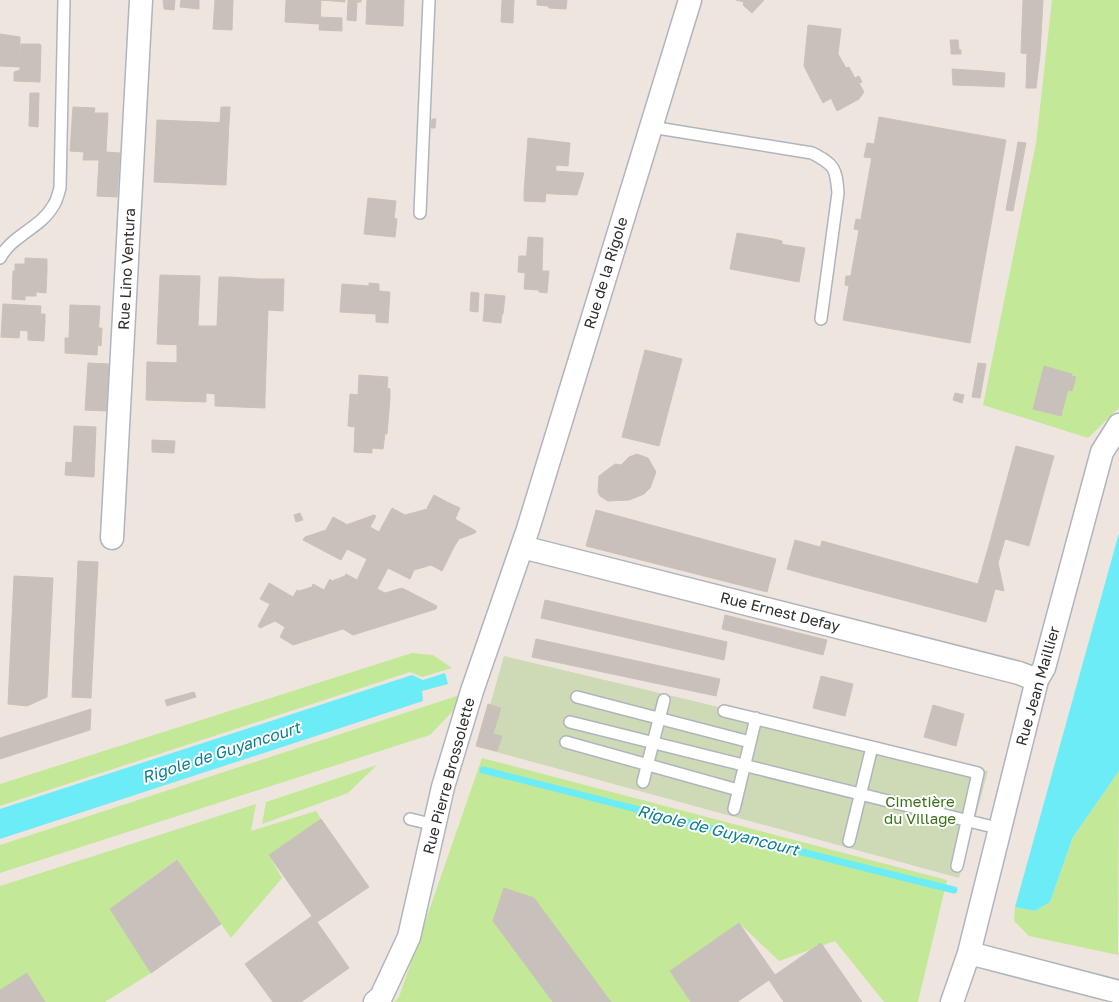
<svg xmlns="http://www.w3.org/2000/svg" width="1119" height="1002" viewBox="0 0 1119 1002" font-family="'Golos Text',sans-serif">
	<style>
		.green { fill: #c3e998 }
		.cemetery { fill: #cedab5 }
		.water { fill: #6cecf7 }
		.lines { fill: none; stroke-linecap: round; stroke-linejoin: round }
		.stream { stroke: #6cecf7; stroke-width: 7 }
		.building { fill: #c8c0ba; stroke: #cbc1b8 }
		.service-casing { stroke: #afb5bd; stroke-width: 14 }
		.minor-casing { stroke: #afb5bd; stroke-width: 25 }
		.service { stroke: #fff; stroke-width: 11 }
		.minor { stroke: #fff; stroke-width: 22 }
		.labels { text-anchor: middle; stroke-width: 4; stroke-linejoin: round; paint-order: stroke }
		.street-label { font-size: 15px; fill: #2d2d2d; stroke: #fff }
		.park-label { font-size: 15px; fill: #3a7116; stroke: #fff }
		.water-label { font-size: 16px; font-style: italic; fill: #067d93; stroke: #fff }
	</style>
	<rect width="100%" height="100%" fill="#efe5df"/>
	<path class="green" d="M 1052,0 L 1119,0 L 1119,408 L 1088,438 L 983,405 L 1036,143 Z
		M 412,653 L 433,655 L 452,668 L 422,677 L 410,672 L 0,806 L 0,784 Z
		M 472,691 L 430,735 L 0,873 L 0,845 Z
		M 482,758 L 947,880 L 918,1002 L 884,1002 L 835,941 L 779,961 L 739,923 L 670,971 L 692,1002 L 394,1002 L 399,997 Z
		M 377,765 L 348,793 L 262,824 L 266,802 Z
		M 1119,771 L 1118,955 L 1029,936 L 1014,921 L 1015,907 L 1035,911 L 1050,902 L 1073,837 Z
		M 256,804 L 251,831 L 316,811 L 321,819 L 269,855 L 282,878 L 231,938 L 176,860 L 110,909 L 151,973 L 105,1002 L 45,1002 L 27,973 L 0,990 L 0,886 Z"/>
	<path class="cemetery" d="M 504,656 L 988,771 L 959,878 L 478,747 Z"/>
	<path class="water" d="M 1119,533 L 1119,771 L 1073,837 L 1050,902 L 1035,911 L 1015,907 Z
		M 445,673 L 448,684 L 422,691 L 423,701 L 0,839 L 0,809 L 412,675 L 423,680 Z"/>
	<g class="lines">
		<path class="stream" d="M 483,770 C 640,809 796,852 954,890"/>
	</g>
	<path class="building" d="M 163,0 L 175,0 L 174,10 L 164,9 Z
		M 181,0 L 199,0 L 199,9 L 180,7 Z
		M 215,0 L 233,0 L 232,30 L 213,29 Z
		M 286,0 L 321,0 L 320,24 L 285,22 Z
		M 321,0 L 345,0 L 345,2 Z
		M 348,0 L 361,0 L 361,2 L 348,2 Z
		M 367,0 L 404,0 L 403,26 L 366,24 Z
		M 502,0 L 514,0 L 513,23 L 501,22 Z
		M 537,0 L 567,0 L 566,9 L 549,8 L 548,6 L 537,5 Z
		M 736,0 L 764,0 L 752,13 L 743,5 L 744,2 Z
		M 1023,0 L 1043,0 L 1040,55 L 1021,53 Z
		M 348,2 L 357,2 L 356,21 L 347,20 Z
		M 320,17 L 342,18 L 342,31 L 319,30 Z
		M 808,25 L 841,29 L 838,54 L 846,68 L 849,67 L 858,84 L 826,101 L 811,72 L 808,74 L 804,66 Z
		M 0,34 L 20,37 L 20,67 L 0,66 Z
		M 950,40 L 958,40 L 959,50 L 951,49 Z
		M 21,44 L 40,44 L 41,46 L 40,82 L 14,81 L 14,72 L 20,70 Z
		M 951,49 L 961,50 L 961,54 L 951,54 Z
		M 1027,54 L 1040,55 L 1036,88 L 1026,88 Z
		M 952,69 L 983,71 L 982,86 L 953,85 Z
		M 983,71 L 1005,73 L 1004,87 L 982,86 Z
		M 811,72 L 826,101 L 823,103 L 808,74 Z
		M 859,76 L 862,82 L 859,83 L 864,92 L 859,99 L 837,111 L 831,98 L 858,84 L 855,78 Z
		M 30,93 L 39,93 L 38,127 L 29,126 Z
		M 73,107 L 95,108 L 94,113 L 108,113 L 106,152 L 120,153 L 117,197 L 97,196 L 99,160 L 83,160 L 84,152 L 70,151 Z
		M 221,107 L 230,107 L 229,123 L 220,123 Z
		M 879,117 L 1006,140 L 970,343 L 843,320 Z
		M 432,119 L 436,119 L 435,128 L 431,128 Z
		M 157,120 L 229,123 L 226,185 L 154,182 Z
		M 528,138 L 570,143 L 568,166 L 556,165 L 554,194 L 524,192 Z
		M 1018,142 L 1026,143 L 1013,211 L 1006,210 Z
		M 867,143 L 874,144 L 872,158 L 864,157 Z
		M 555,171 L 584,173 L 577,195 L 554,194 Z
		M 524,192 L 546,193 L 545,202 L 524,201 Z
		M 368,198 L 396,201 L 394,218 L 397,219 L 395,237 L 364,234 Z
		M 856,219 L 861,220 L 859,230 L 854,229 Z
		M 737,233 L 774,239 L 774,243 L 805,248 L 799,282 L 730,269 Z
		M 528,237 L 543,238 L 542,271 L 549,271 L 547,293 L 539,292 L 539,290 L 524,289 Z
		M 774,239 L 782,241 L 782,244 L 774,243 Z
		M 519,256 L 526,256 L 525,273 L 518,272 Z
		M 25,258 L 47,259 L 47,271 L 15,271 L 15,264 L 25,264 Z
		M 13,271 L 47,271 L 46,293 L 36,292 L 36,296 L 25,296 L 25,300 L 12,299 Z
		M 160,275 L 200,276 L 198,326 L 217,326 L 219,277 L 230,277 L 229,295 L 258,296 L 259,279 L 284,279 L 283,311 L 268,310 L 265,398 L 215,396 L 215,394 L 206,393 L 206,402 L 146,400 L 147,362 L 183,363 L 184,345 L 157,344 Z
		M 846,276 L 851,276 L 849,286 L 845,285 Z
		M 230,277 L 259,279 L 258,296 L 229,295 Z
		M 369,283 L 379,284 L 379,291 L 390,292 L 388,323 L 376,322 L 376,314 L 340,312 L 342,284 L 369,286 Z
		M 471,292 L 479,293 L 478,312 L 470,311 Z
		M 485,294 L 505,296 L 503,314 L 484,312 Z
		M 3,304 L 41,306 L 40,322 L 45,322 L 44,341 L 28,340 L 28,331 L 20,330 L 19,338 L 1,337 Z
		M 70,305 L 100,306 L 97,355 L 65,353 L 65,338 L 69,338 Z
		M 484,312 L 502,314 L 501,323 L 483,321 Z
		M 40,314 L 45,314 L 45,322 L 40,322 Z
		M 99,328 L 102,328 L 101,346 L 98,345 Z
		M 177,345 L 184,345 L 183,363 L 177,363 Z
		M 645,350 L 682,359 L 659,446 L 622,437 Z
		M 88,363 L 109,364 L 106,411 L 85,410 Z
		M 978,363 L 986,364 L 980,398 L 972,397 Z
		M 1044,366 L 1072,374 L 1061,416 L 1033,409 Z
		M 359,375 L 388,377 L 387,388 L 390,389 L 390,398 L 383,397 L 381,433 L 385,433 L 383,449 L 372,448 L 372,453 L 354,452 L 355,427 L 348,426 L 350,394 L 358,395 Z
		M 1072,376 L 1076,377 L 1072,391 L 1068,390 Z
		M 955,393 L 964,395 L 962,403 L 953,400 Z
		M 215,396 L 265,398 L 265,408 L 215,406 Z
		M 383,397 L 390,398 L 387,434 L 381,433 Z
		M 74,426 L 96,427 L 94,477 L 65,475 L 66,462 L 72,463 Z
		M 152,440 L 175,441 L 174,453 L 152,452 Z
		M 1016,446 L 1054,456 L 1029,546 L 1005,539 L 1001,553 L 988,549 Z
		M 637,454 L 648,458 L 656,472 L 650,488 L 644,494 L 629,500 L 608,501 L 600,496 L 598,492 L 599,476 L 615,464 L 621,465 L 629,457 Z
		M 434,495 L 447,502 L 446,504 L 430,509 L 427,508 Z
		M 447,502 L 460,508 L 455,519 L 476,531 L 475,533 L 459,539 L 454,547 L 444,550 L 442,549 L 439,554 L 436,553 L 433,558 L 425,561 L 420,558 L 417,563 L 414,562 L 411,565 L 408,562 L 403,564 L 398,561 L 395,566 L 388,568 L 377,589 L 385,593 L 402,588 L 437,606 L 436,609 L 353,635 L 343,629 L 293,645 L 280,637 L 285,627 L 275,621 L 260,628 L 258,626 L 270,604 L 293,597 L 297,590 L 299,591 L 312,587 L 313,584 L 324,590 L 330,579 L 332,581 L 345,576 L 346,574 L 357,580 L 367,559 L 347,549 L 341,560 L 303,540 L 305,537 L 326,530 L 329,531 L 374,515 L 376,516 L 370,527 L 379,532 L 385,521 L 388,522 L 405,517 L 405,515 L 446,504 Z
		M 392,508 L 405,515 L 405,517 L 388,522 L 385,521 Z
		M 596,510 L 776,559 L 767,592 L 586,546 Z
		M 300,513 L 303,520 L 296,522 L 294,515 Z
		M 333,517 L 346,524 L 345,526 L 329,531 L 326,530 Z
		M 795,540 L 820,547 L 812,576 L 787,569 Z
		M 822,541 L 978,584 L 985,559 L 998,563 L 1004,591 L 995,589 L 986,622 L 812,576 Z
		M 454,547 L 442,571 L 431,565 L 414,570 L 410,579 L 388,568 L 395,566 L 398,561 L 403,564 L 408,562 L 411,565 L 414,562 L 417,563 L 420,558 L 425,561 L 433,558 L 436,553 L 439,554 L 442,549 L 444,550 Z
		M 988,549 L 1001,553 L 998,563 L 985,559 Z
		M 78,561 L 98,562 L 91,698 L 72,697 Z
		M 14,576 L 53,578 L 47,697 L 27,706 L 8,704 Z
		M 269,583 L 293,597 L 270,604 L 260,599 Z
		M 545,600 L 727,642 L 724,660 L 541,618 Z
		M 725,615 L 827,640 L 823,655 L 722,629 Z
		M 536,639 L 720,679 L 716,696 L 532,657 Z
		M 821,676 L 853,684 L 845,716 L 813,708 Z
		M 194,692 L 196,697 L 167,706 L 165,700 Z
		M 488,704 L 501,708 L 493,734 L 502,736 L 497,751 L 476,746 Z
		M 933,705 L 964,714 L 956,746 L 924,737 Z
		M 91,709 L 90,730 L 0,759 L 0,738 Z
		M 321,819 L 369,887 L 317,922 L 349,968 L 301,1002 L 273,1002 L 245,964 L 312,916 L 269,855 Z
		M 177,860 L 221,924 L 151,973 L 110,909 Z
		M 504,888 L 534,898 L 611,1002 L 553,1002 L 493,921 Z
		M 739,923 L 775,975 L 821,943 L 862,1002 L 784,1002 L 769,980 L 737,1002 L 691,1002 L 670,971 Z
		M 27,973 L 45,1002 L 0,1002 L 0,990 Z"/>
	<g class="lines">
		<defs>
			<path id="service" d="M 651,127 L 812,153 C 835,165 836,168 838,193 L 821,319
				M 420,213 L 429,0
				M 0,258 C 12,235 41,228 53,206 C 57,201 58,194 60,188 L 64,0
				M 577,697 L 750,742
				M 724,711 L 978,773 L 957,866
				M 570,722 L 1001,829
				M 566,742 L 738,790
				M 643,782 L 664,700
				M 734,809 L 756,718
				M 410,819 L 435,825
				M 849,841 L 872,747"/>
			<path id="minor" d="M 112,538 L 141,0
				M 522,547 L 1019,673 L 1037,680
				M 969,953 L 1119,992
				M 375,1002 L 381,997 L 409,937 L 443,787 L 472,691 L 528,529 L 690,0
				M 952,1002 L 969,953 L 1037,680 L 1044,668 L 1102,452 L 1119,425"/>
		</defs>
		<use href="#service" class="service-casing"/>
		<use href="#minor" class="minor-casing"/>
		<use href="#service" class="service"/>
		<use href="#minor" class="minor"/>
	</g>
	<g class="labels">
		<g class="street-label">
			<text transform="translate(127 269) rotate(-87)" y="5">Rue Lino Ventura</text>
			<text transform="translate(606 273) rotate(-73)" y="5">Rue de la Rigole</text>
			<text transform="translate(780 612) rotate(14)" y="5">Rue Ernest Defay</text>
			<text transform="translate(1038 686) rotate(-74)" y="5">Rue Jean Maillier</text>
			<text transform="translate(449 776) rotate(-75)" y="5">Rue Pierre Brossolette</text>
		</g>
		<g class="park-label">
			<text x="920" y="807">Cimetière<tspan x="920" dy="17">du Village</tspan></text>
		</g>
		<g class="water-label">
			<text transform="translate(221 752) rotate(-18)" y="6">Rigole de Guyancourt</text>
			<text transform="translate(718 830) rotate(14)" y="6">Rigole de Guyancourt</text>
		</g>
	</g>
</svg>
